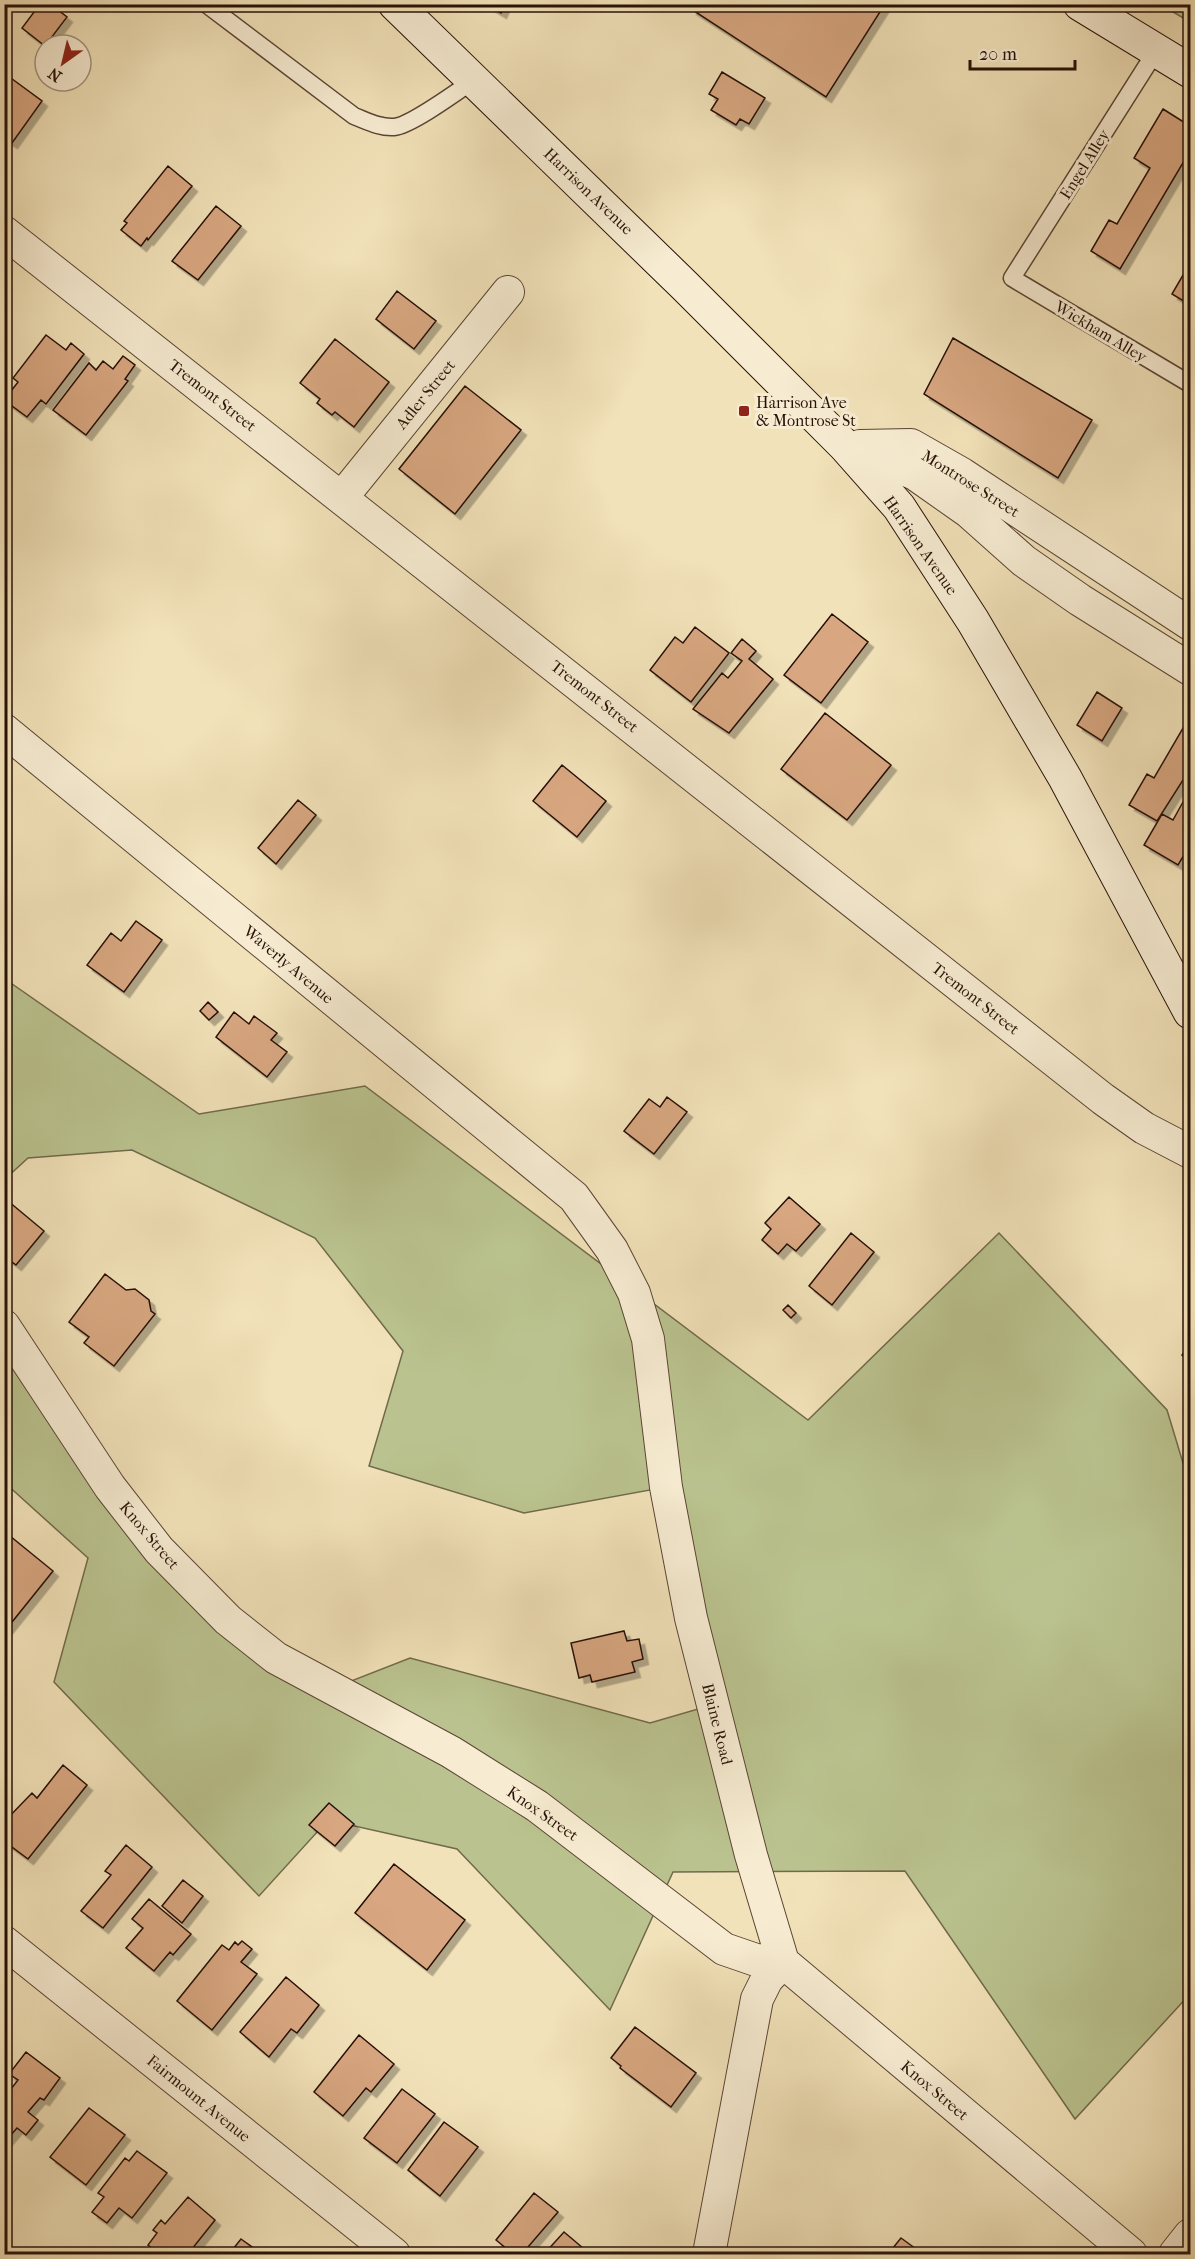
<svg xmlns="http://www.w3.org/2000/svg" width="1195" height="2259" viewBox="0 0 1195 2259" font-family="'IM FELL French Canon',serif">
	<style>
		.green { fill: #bac38f; stroke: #706a4b; stroke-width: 1.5 }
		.building { fill: #d8a781; stroke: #271107; stroke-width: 1.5; filter: url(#shadow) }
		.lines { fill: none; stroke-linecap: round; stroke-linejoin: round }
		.service-casing { stroke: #5a4534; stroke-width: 19 }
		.minor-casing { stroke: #5a4534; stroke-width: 34 }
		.secondary-casing { stroke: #271107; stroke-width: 35 }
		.service { stroke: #f7ecd2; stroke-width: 16 }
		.minor { stroke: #f7ecd2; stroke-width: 32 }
		.secondary { stroke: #f7ecd2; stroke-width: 33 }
		.poi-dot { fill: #8f2418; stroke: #f7ecd2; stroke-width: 2 }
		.labels { text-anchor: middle; stroke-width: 6; stroke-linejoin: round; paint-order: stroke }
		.street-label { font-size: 16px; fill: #271107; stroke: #f7ecd2 }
		.poi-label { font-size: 16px; fill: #271107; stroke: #f7ecd2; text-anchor: start }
	</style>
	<defs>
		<filter id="shadow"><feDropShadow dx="5.5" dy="5.5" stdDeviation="0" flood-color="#0004"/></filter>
	</defs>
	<rect width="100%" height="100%" fill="#f2e2b9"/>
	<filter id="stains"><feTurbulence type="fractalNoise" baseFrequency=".00333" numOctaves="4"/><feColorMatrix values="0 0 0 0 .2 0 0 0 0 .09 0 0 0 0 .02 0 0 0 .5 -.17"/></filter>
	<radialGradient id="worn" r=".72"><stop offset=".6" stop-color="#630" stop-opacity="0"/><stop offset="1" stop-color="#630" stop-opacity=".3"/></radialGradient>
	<path class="green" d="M 1161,5 L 1190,5 L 1190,22 Z
		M 5,979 L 199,1114 L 365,1086 L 808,1420 L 999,1233 L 1167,1410 L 1190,1486 L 1190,1994 L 1075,2119 L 905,1871 L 673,1872 L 610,2010 L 457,1849 L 328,1820 L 259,1896 L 54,1682 L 88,1558 L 5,1483 L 4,1326 L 159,1550 L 331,1689 L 410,1658 L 650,1723 L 712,1705 L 666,1487 L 524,1513 L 369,1466 L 403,1351 L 315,1238 L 132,1150 L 28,1158 L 5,1179 Z"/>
	<path class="building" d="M 40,4 L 50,4 L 67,17 L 45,46 L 22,28 Z
		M 486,4 L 505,4 L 501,13 Z
		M 694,4 L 885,4 L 826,97 L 691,9 Z
		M 722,72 L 765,98 L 749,124 L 740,119 L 736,125 L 711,110 L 718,99 L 709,94 Z
		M 4,73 L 42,101 L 12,143 L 4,138 Z
		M 1163,109 L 1190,126 L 1190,151 L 1120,269 L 1091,251 L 1109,220 L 1117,224 L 1150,168 L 1134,158 Z
		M 168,166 L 192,186 L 148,240 L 147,238 L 141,246 L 121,230 L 127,223 L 124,221 Z
		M 216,206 L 241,226 L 198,280 L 172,261 Z
		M 1190,263 L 1190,305 L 1172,294 Z
		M 397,291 L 436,321 L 414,349 L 376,319 Z
		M 46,335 L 66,350 L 71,343 L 84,354 L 46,404 L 41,400 L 27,417 L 4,400 L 18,382 L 13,378 Z
		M 953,338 L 1092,420 L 1058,478 L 924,394 Z
		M 335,339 L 389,382 L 354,427 L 335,412 L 332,415 L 317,403 L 320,399 L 300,383 Z
		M 123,356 L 135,365 L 125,379 L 128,381 L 86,435 L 53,410 L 89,363 L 96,370 L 103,361 L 113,369 Z
		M 465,386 L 521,430 L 455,514 L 399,469 Z
		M 832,614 L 868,642 L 821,703 L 784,675 Z
		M 695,627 L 729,653 L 691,702 L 650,670 L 675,637 L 683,643 Z
		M 742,639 L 756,651 L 749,659 L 773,679 L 729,733 L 693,709 L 722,673 L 728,678 L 742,661 L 731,653 Z
		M 1097,692 L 1122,708 L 1102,741 L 1077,725 Z
		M 825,713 L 891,765 L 847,820 L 781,769 Z
		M 1190,716 L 1190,769 L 1157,821 L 1129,805 L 1147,774 L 1154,778 Z
		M 562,765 L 606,801 L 577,837 L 533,801 Z
		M 1190,796 L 1190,845 L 1178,865 L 1144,845 L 1162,814 L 1173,820 L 1183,802 L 1186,804 Z
		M 298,800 L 316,815 L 276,864 L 258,848 Z
		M 136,921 L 162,940 L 124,992 L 87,965 L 111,933 L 121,941 Z
		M 208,1002 L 218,1012 L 209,1020 L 200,1011 Z
		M 234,1012 L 249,1024 L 254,1016 L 277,1033 L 271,1040 L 287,1052 L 267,1077 L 216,1037 Z
		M 667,1097 L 687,1112 L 654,1154 L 624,1131 L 649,1099 L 660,1107 Z
		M 789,1197 L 820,1224 L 796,1251 L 787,1244 L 778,1254 L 762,1240 L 771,1229 L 765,1223 Z
		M 8,1201 L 44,1231 L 16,1265 L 4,1256 L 4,1206 Z
		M 851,1233 L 874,1252 L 832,1305 L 809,1286 Z
		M 105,1274 L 126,1290 L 135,1289 L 149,1300 L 151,1311 L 155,1314 L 114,1366 L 84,1343 L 89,1337 L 69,1322 Z
		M 788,1305 L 796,1313 L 791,1318 L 783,1310 Z
		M 1190,1344 L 1190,1361 L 1182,1355 Z
		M 10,1536 L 53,1571 L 4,1632 L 4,1541 Z
		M 624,1631 L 627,1641 L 639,1639 L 643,1659 L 632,1662 L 635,1672 L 592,1682 L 590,1675 L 579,1678 L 571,1643 Z
		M 63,1765 L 87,1785 L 28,1859 L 4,1841 L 4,1822 L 32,1793 L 37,1798 Z
		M 329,1803 L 354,1824 L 335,1846 L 309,1825 Z
		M 126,1845 L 152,1867 L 103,1928 L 81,1911 L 111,1875 L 105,1871 Z
		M 394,1864 L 465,1920 L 427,1970 L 355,1913 Z
		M 183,1880 L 203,1896 L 182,1923 L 162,1906 Z
		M 149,1899 L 191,1934 L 173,1955 L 170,1952 L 154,1971 L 126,1948 L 143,1928 L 132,1919 Z
		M 242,1941 L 252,1949 L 241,1962 L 257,1974 L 212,2030 L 177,2001 L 222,1945 L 229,1950 L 235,1942 L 238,1945 Z
		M 286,1977 L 319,2005 L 297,2033 L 291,2029 L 269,2057 L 240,2032 Z
		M 635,2027 L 696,2073 L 671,2107 L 620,2068 L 621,2066 L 611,2058 Z
		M 359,2035 L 394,2064 L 371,2092 L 366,2088 L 343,2116 L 314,2092 Z
		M 26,2052 L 60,2078 L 44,2100 L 40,2098 L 28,2112 L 38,2120 L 26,2135 L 17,2128 L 4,2143 L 4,2098 L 18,2080 L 9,2074 Z
		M 402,2089 L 435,2114 L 397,2163 L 364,2138 Z
		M 89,2108 L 125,2135 L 86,2185 L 50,2157 Z
		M 444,2122 L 478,2147 L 440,2196 L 408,2170 Z
		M 137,2151 L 167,2173 L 132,2218 L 119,2208 L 107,2223 L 92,2212 L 104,2197 L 98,2193 L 125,2158 L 129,2161 Z
		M 534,2193 L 558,2212 L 522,2254 L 513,2254 L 496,2240 Z
		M 188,2197 L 215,2220 L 188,2254 L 159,2254 L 148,2245 L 157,2233 L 153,2230 L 161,2220 L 165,2224 Z
		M 564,2232 L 590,2254 L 544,2254 Z
		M 901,2238 L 923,2254 L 888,2254 Z
		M 241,2239 L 262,2254 L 229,2254 Z"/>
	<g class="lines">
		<defs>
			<path id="service" d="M 206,4 L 354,116 C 367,121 380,128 394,127 C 410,126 458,91 474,80
				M 1156,51 L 1012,278 L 1190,384"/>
			<path id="minor" d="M 4,232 L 1103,1099 L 1144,1128 L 1190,1152
				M 845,446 L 915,474 L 969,512 L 1024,561 L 1080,600 L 1190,669
				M 860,446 L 911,445 L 962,474 L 1190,624
				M 343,496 L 508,292
				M 4,730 L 574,1197 L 612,1250 L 634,1293 L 648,1339 L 666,1487 L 691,1618 L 751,1855 L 783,1962 L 767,1979 L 757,1999 L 709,2254
				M 4,1326 L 110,1487 L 159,1550 L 228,1620 L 276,1658 L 451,1752 L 537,1806 L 724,1949 L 756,1960 L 783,1962 L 1131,2254
				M 4,1942 L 394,2254
				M 1175,2254 L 1190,2235"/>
			<path id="secondary" d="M 395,4 L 686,287 L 845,446 L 899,507 L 973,621 L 1065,778 L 1190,1012
				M 1080,4 L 1190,71"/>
		</defs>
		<use href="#service" class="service-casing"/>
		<use href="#minor" class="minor-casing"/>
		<use href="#secondary" class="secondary-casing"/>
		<use href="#service" class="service"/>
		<use href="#minor" class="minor"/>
		<use href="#secondary" class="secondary"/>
	</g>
	<rect class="poi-dot" x="738" y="405" width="12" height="12" rx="3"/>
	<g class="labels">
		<g class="street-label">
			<text transform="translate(1084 164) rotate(-58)" y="6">Engel Alley</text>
			<text transform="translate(589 191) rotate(44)" y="6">Harrison Avenue</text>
			<text transform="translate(1101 331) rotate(31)" y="6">Wickham Alley</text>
			<text transform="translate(425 394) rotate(-51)" y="6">Adler Street</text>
			<text transform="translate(213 395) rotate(38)" y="6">Tremont Street</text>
			<text transform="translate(971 483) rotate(32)" y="6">Montrose Street</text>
			<text transform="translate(921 545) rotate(55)" y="6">Harrison Avenue</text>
			<text transform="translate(595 696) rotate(38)" y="6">Tremont Street</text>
			<text transform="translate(289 964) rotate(40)" y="6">Waverly Avenue</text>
			<text transform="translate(976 998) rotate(38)" y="6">Tremont Street</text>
			<text transform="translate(150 1535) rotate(50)" y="6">Knox Street</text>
			<text transform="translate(718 1724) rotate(76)" y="6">Blaine Road</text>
			<text transform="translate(543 1813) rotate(35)" y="6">Knox Street</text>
			<text transform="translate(935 2090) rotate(40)" y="6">Knox Street</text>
			<text transform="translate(199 2098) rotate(39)" y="6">Fairmount Avenue</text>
		</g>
		<g class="poi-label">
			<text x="756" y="408">Harrison Ave<tspan x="756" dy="18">&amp; Montrose St</tspan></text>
		</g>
	</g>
	<rect width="1195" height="2259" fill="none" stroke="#f2e2b9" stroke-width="24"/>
	<rect x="6" y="6" width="1183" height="2247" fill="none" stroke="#271107" stroke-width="3"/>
	<rect x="12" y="12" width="1171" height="2235" fill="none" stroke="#271107" stroke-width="1.5"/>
	<g transform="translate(63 63) rotate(214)"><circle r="28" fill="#f7ecd2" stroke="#a49481" stroke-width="1.5"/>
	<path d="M0-4.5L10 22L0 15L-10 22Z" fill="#8f2418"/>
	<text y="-9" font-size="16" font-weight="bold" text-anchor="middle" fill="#271107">N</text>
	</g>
	<path d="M970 60v9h105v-9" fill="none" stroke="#271107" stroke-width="3"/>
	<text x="979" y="60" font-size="18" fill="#271107" stroke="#f7ecd2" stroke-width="4.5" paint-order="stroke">20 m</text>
	<rect width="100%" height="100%" filter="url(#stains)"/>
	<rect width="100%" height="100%" fill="url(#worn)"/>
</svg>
